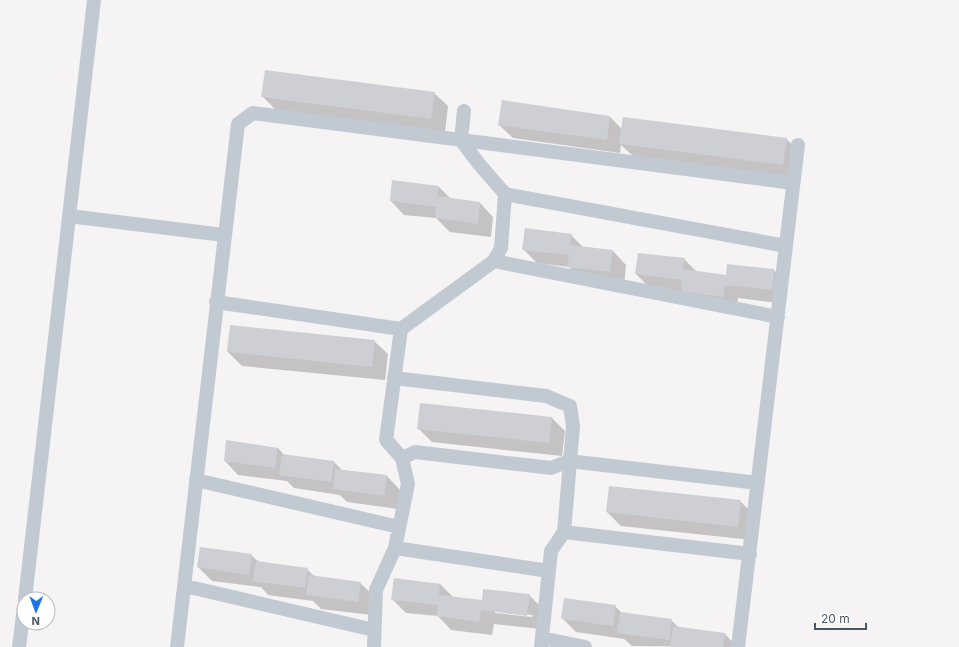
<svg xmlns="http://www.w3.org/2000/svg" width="959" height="647" viewBox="0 0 959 647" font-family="Inter,sans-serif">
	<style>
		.shadow { fill: #0003; fill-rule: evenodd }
		.building { fill: #cdcfd5 }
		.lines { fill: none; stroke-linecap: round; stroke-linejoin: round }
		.minor { stroke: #c1cad2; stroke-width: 14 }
	</style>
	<rect width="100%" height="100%" fill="#f5f3f3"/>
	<path class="shadow" d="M 434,93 L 448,106 L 445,132 L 276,110 L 262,96 Z
		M 610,117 L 622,129 L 786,139 L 800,152 L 797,178 L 634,157 L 621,145 L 620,153 L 513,138 L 499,125 Z
		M 438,186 L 451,199 L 480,203 L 493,217 L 491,237 L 450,232 L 436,218 L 404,215 L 391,201 Z
		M 571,235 L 584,248 L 613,251 L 626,265 L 624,285 L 582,280 L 569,267 L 537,263 L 523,249 Z
		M 684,259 L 697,272 L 727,276 L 774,270 L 787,284 L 785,304 L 738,298 L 737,310 L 650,288 L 636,274 Z
		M 374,341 L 388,354 L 385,380 L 242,366 L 228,352 Z
		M 552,418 L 565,431 L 562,456 L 432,442 L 418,428 Z
		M 278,448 L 285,456 L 334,462 L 342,470 L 387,476 L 400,490 L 398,509 L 347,502 L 340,495 L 294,488 L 287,481 L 238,475 L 225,461 Z
		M 740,501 L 754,515 L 752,540 L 621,526 L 607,512 Z
		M 251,555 L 259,562 L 307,569 L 315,577 L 360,583 L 374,596 L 372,615 L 321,609 L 313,601 L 268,595 L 261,587 L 212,581 L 198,567 Z
		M 394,579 L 440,584 L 453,597 L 483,601 L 529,595 L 543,609 L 541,629 L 494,624 L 492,635 L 451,630 L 438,616 L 406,613 L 392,599 ZM 495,611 L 533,615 L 532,617 L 495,613 Z
		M 615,606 L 623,614 L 671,620 L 679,628 L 725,634 L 737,647 L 632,646 L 624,639 L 576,632 L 562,618 Z"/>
	<path class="building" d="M 265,70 L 435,92 L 431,119 L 261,97 Z
		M 502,100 L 610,116 L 607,140 L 498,125 Z
		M 623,117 L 787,138 L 783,165 L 619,144 Z
		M 392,180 L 439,186 L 437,196 L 480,202 L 478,224 L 435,218 L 436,207 L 390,201 Z
		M 525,228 L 572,234 L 570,245 L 613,250 L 610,272 L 567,267 L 569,255 L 522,250 Z
		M 638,253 L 685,258 L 683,269 L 726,275 L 727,264 L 774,269 L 772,290 L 725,285 L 723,297 L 681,291 L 682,280 L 635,274 Z
		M 230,325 L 375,340 L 372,367 L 227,352 Z
		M 420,403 L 552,417 L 549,443 L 417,429 Z
		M 226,440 L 278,448 L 275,468 L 224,461 Z
		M 282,454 L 334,461 L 331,482 L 279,475 Z
		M 335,469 L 387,475 L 384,496 L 333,489 Z
		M 609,486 L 741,500 L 738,527 L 606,512 Z
		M 200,547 L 252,554 L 249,575 L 197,567 Z
		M 256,561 L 308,568 L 305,588 L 253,581 Z
		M 309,575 L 361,582 L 358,602 L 306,595 Z
		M 394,578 L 440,584 L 439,595 L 482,600 L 483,589 L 530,594 L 527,616 L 481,610 L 479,622 L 436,616 L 438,605 L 391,600 Z
		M 564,598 L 616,605 L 613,626 L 561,619 Z
		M 620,612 L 672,619 L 669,640 L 617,633 Z
		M 673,626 L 725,633 L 723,647 L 670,647 Z"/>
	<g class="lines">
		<path class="minor" d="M 505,194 L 786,246
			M 69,216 L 224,235
			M 494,261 L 778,317
			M 216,302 L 401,329
			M 394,378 L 546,396 L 570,406 L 573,426 L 564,532 L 551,551 L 541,647
			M 402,458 L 415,452 L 551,468 L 569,461 L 758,483
			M 196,480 L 399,527
			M 564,532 L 750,554
			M 395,548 L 549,571
			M 185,586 L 374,630
			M 25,599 L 94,0
			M 542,638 L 585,647
			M 19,647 L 24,607
			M 177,647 L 238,124 L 253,113 L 793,183
			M 374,647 L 376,590 L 395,548 L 408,484 L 402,458 L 386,440 L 401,329 L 494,261 L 501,248 L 505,194 L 479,164 L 461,140 L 464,111
			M 738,647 L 798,145"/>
	</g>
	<g transform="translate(36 611) rotate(181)"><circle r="19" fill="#ffffff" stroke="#b7bbc0"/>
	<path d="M0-3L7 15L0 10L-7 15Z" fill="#1a73e8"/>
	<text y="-6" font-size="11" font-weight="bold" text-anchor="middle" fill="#4a5661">N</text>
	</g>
	<path d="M815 623v6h51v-6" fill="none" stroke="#4a5661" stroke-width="2"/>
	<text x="821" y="623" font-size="12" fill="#4a5661" stroke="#ffffff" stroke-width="3" paint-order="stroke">20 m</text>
</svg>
